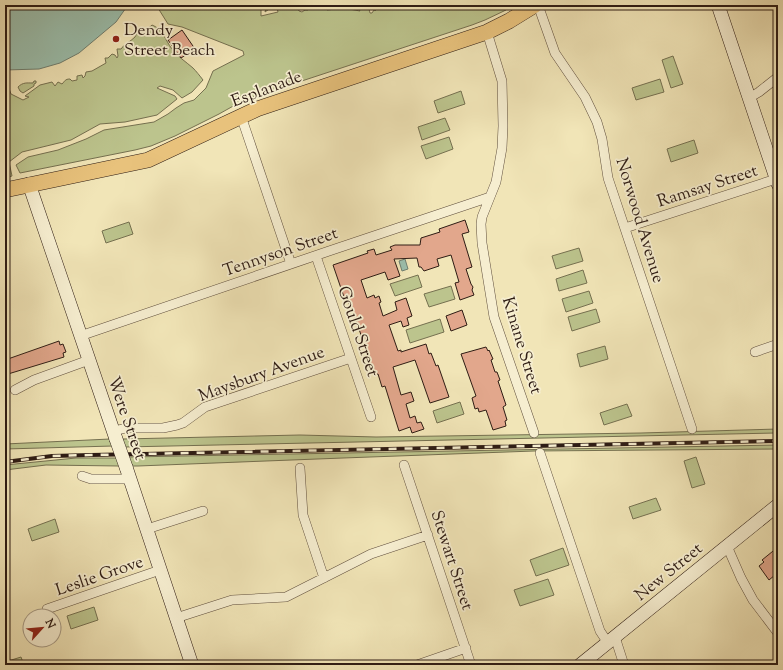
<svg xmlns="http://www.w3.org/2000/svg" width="783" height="670" viewBox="0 0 783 670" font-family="'Sorts Mill Goudy',serif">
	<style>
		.green { fill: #bcc48d; stroke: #757050 }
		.water { fill: #9bbfad; stroke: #6f7e70 }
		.building { fill: #e2a78c; stroke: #2e1c14 }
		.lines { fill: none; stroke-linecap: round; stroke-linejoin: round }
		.street-casing { stroke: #5f4e3d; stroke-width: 10 }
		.secondary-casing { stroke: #2e1c14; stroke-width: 14 }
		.primary-casing { stroke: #2e1c14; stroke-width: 16 }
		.street { stroke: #f6eed0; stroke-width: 9 }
		.secondary { stroke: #f6eed0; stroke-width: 13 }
		.primary { stroke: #e8c27c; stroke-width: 15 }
		.rail-casing { stroke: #2e1c14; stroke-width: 4 }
		.rail { stroke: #f6eed0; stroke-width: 2.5; stroke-dasharray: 8; stroke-linecap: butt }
		.secondary-bridge-casing { stroke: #2e1c14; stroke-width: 14; stroke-linecap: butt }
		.secondary-bridge { stroke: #f6eed0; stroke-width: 13 }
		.poi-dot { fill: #8f2418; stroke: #f6eed0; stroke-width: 1.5 }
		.labels { text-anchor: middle; stroke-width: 3.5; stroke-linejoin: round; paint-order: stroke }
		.poi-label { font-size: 17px; fill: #2e1c14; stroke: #f6eed0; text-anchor: start }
		.street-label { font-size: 17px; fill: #2e1c14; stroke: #f6eed0 }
	</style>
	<rect width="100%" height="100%" fill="#f1e5b7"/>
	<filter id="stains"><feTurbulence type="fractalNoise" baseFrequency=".005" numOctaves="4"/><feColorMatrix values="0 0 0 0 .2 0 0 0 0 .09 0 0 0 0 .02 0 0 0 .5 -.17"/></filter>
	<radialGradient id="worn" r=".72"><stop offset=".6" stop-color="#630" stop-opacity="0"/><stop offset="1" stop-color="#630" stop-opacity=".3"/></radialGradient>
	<path class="green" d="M 159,5 L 261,5 L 261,16 L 278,12 L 277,8 L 272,7 L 265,12 L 266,8 L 270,5 L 297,5 L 299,11 L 302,12 L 305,10 L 308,10 L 307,9 L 310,8 L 310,5 L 327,5 L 327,10 L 336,9 L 334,5 L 344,5 L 344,8 L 360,11 L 357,6 L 351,8 L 345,5 L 368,5 L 370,13 L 372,13 L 374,10 L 371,7 L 373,7 L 375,11 L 379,5 L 506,5 L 506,10 L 485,20 L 472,25 L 244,100 L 219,114 L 175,136 L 151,146 L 135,150 L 20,173 L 16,165 L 28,157 L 58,150 L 86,139 L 104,130 L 154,122 L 168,114 L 176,108 L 184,103 L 194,100 L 206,88 L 213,71 L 244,55 L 243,51 L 182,27 L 168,24 L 158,8 Z
		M 152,25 C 163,29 165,40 172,49 C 178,57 185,61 193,68 C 196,71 200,76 203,80 L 192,92 L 182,98 L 173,90 L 160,86 L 157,88 L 175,96 L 177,99 L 157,115 L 125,122 L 100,124 L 71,140 L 22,152 L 9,162 L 12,176 L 5,178 L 5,77 L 11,94 L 23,100 L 29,97 L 25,96 L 40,85 L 52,82 L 55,86 L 58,82 L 62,84 C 65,81 65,79 70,79 L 72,81 L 77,80 L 77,76 L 82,75 L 83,78 L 85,76 L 86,72 L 92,71 L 106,63 L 105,58 L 108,58 L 112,54 L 115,55 L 117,58 L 118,56 L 117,49 L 121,49 C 124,44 130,42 135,37 C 136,35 137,33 139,32 L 142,34 Z
		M 673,56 L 683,84 L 671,88 L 662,60 Z
		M 660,79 L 664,92 L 636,100 L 632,88 Z
		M 34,81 L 36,81 L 36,83 L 34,84 L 34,86 L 23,93 L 20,91 L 18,87 C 23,82 27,83 33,83 Z
		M 461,91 L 465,104 L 438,113 L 434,101 Z
		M 445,118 L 450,130 L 422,140 L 418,127 Z
		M 449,137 L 453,149 L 426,159 L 421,146 Z
		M 694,140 L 698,153 L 671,162 L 667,149 Z
		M 129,222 L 133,234 L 106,243 L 102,231 Z
		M 579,248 L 583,261 L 556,269 L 552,256 Z
		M 583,270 L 587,283 L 559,291 L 556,279 Z
		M 418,275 L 422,287 L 395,296 L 390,284 Z
		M 451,286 L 455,299 L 429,307 L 424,294 Z
		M 589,291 L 593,303 L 566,312 L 562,299 Z
		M 596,309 L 600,322 L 572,331 L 568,317 Z
		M 440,319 L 444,332 L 410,343 L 406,330 Z
		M 605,346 L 608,359 L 580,367 L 577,354 Z
		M 460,402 L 464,414 L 437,423 L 433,411 Z
		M 627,404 L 632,416 L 604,425 L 600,413 Z
		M 778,429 L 778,433 L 776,433 L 124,447 L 123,439 L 300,435 L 376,437 L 641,433 Z
		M 110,439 L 113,446 L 5,449 L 5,444 Z
		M 778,445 L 778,449 L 534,451 L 343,458 L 138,466 L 131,466 L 128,457 Z
		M 696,457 L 705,484 L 692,488 L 684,461 Z
		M 76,458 L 118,458 L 119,466 L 46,465 L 5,470 L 5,465 Z
		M 656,498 L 661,510 L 633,519 L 629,507 Z
		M 55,519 L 59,532 L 32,541 L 28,529 Z
		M 563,548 L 569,565 L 536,576 L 530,560 Z
		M 548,579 L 554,595 L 520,606 L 514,590 Z
		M 94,607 L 98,620 L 71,629 L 67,616 Z
		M 21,657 L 24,665 L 5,665 L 5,662 Z"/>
	<path class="water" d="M 5,5 L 128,5 L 116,22 L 79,53 L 60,63 L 39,69 L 5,70 Z
		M 405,259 L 408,269 L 402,271 L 399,261 Z"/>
	<path class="building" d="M 182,30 L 195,49 L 181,58 L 168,40 Z
		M 465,220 L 469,232 L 462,234 L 472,267 L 466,269 L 471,284 L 473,287 L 472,290 L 474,295 L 460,300 L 455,283 L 459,282 L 451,255 L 437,259 L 439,266 L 424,271 L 421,267 L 419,267 L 417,258 L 394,259 L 400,276 L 388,280 L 385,272 L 361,280 L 367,298 L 374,295 L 375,298 L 379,296 L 381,302 L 379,303 L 383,316 L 397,310 L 395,302 L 406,298 L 412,316 L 407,318 L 409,325 L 403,327 L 401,321 L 389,325 L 398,351 L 401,350 L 401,352 L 426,344 L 429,354 L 431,353 L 436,366 L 438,365 L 449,397 L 430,403 L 415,360 L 393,367 L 401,395 L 411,392 L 414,401 L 406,404 L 410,418 L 415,416 L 417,423 L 421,422 L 424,429 L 412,433 L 410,427 L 399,431 L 385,386 L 382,387 L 378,374 L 375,375 L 372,368 L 356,320 L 347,299 L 345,300 L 333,265 L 368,253 L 367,251 L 374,249 L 376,255 L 392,250 L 390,247 L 395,245 L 420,245 L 421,238 L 440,232 L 439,229 Z
		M 462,310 L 467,325 L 451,331 L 446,316 Z
		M 59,341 L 60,345 L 63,344 L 66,352 L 63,353 L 64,357 L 8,374 L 7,373 L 5,368 L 5,360 Z
		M 486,347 L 488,351 L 489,350 L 493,359 L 491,360 L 495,372 L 497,372 L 500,380 L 498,381 L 506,405 L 503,407 L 507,420 L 505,421 L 506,426 L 493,430 L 486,410 L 479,412 L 478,408 L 475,409 L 472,398 L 476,396 L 461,354 Z
		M 778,547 L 778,570 L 774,573 L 775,575 L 769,580 L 759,566 L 764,562 L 762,560 Z"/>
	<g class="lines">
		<defs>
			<path id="street" d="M 538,5 L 555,53 L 585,97 L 597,122 L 602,139 L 608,178 L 692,429
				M 487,32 L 502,81 L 503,126 L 502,148 L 496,182 L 482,217 L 481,224 L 482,243 L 494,317 L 534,433
				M 749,98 L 759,92 L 778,77
				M 241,116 L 291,264
				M 625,228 L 776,179
				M 316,256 L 371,417
				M 80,336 L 329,251 L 490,197
				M 755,352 L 778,344
				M 15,390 L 34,380 L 89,360
				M 114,431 L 126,428 L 163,428 L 177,425 L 183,423 L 205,407 L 351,358
				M 540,453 L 600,631 L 608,643
				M 404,465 L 471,665
				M 300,468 L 303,515 L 324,578
				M 82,476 L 91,479 L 130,479
				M 147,529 L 203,511
				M 727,546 L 741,578 L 753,600 L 778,633
				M 47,609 L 160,570
				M 176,618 L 232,600 L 286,597 L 371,554 L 428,535
				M 615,637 L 624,665
				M 417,665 L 466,648"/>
			<path id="secondary" d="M 718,5 L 778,184
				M 29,184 L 116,439
				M 126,467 L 192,665
				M 580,665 L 778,505"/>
			<path id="primary" d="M 5,190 L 148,160 L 257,109 L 487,32 L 509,21 L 535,5"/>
		</defs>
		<use href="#street" class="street-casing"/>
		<use href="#secondary" class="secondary-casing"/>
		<use href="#primary" class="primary-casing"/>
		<use href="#street" class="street"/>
		<use href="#secondary" class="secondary"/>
		<use href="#primary" class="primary"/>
		<defs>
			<path id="rail" d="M 5,462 L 52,456 L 91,455 L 778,441"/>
		</defs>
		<use href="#rail" class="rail-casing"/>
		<use href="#rail" class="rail"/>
		<defs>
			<path id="secondary-bridge" d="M 116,439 L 126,467"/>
		</defs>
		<use href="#secondary-bridge" class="secondary-bridge-casing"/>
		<use href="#secondary-bridge" class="secondary-bridge"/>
	</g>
	<circle class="poi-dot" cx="116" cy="39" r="4"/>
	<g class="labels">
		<g class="poi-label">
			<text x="124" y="35">Dendy<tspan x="124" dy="20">Street Beach</tspan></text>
		</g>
		<g class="street-label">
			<text transform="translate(266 88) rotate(-21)" y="6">Esplanade</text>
			<text transform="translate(707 185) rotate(-18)" y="6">Ramsay Street</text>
			<text transform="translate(641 220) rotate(73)" y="6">Norwood Avenue</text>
			<text transform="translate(280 251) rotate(-19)" y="6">Tennyson Street</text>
			<text transform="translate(359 331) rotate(71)" y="6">Gould Street</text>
			<text transform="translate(523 345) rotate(73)" y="6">Kinane Street</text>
			<text transform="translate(261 373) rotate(-20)" y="6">Maysbury Avenue</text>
			<text transform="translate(128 418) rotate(71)" y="6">Were Street</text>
			<text transform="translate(453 560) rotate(72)" y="6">Stewart Street</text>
			<text transform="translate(668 571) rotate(-39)" y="6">New Street</text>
			<text transform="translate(99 575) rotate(-19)" y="6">Leslie Grove</text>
		</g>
	</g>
	<rect width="783" height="670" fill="none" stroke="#f1e5b7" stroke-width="20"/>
	<rect x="6" y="6" width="771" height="658" fill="none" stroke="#2e1c14" stroke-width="2"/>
	<rect x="10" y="10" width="763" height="650" fill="none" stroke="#2e1c14"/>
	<g transform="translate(42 628) rotate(63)"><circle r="19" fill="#f6eed0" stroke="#a69a85"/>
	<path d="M0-3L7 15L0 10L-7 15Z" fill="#8f2418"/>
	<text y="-6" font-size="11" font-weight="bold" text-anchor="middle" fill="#2e1c14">N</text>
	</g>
	<rect width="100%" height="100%" filter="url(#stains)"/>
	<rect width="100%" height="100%" fill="url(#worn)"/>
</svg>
